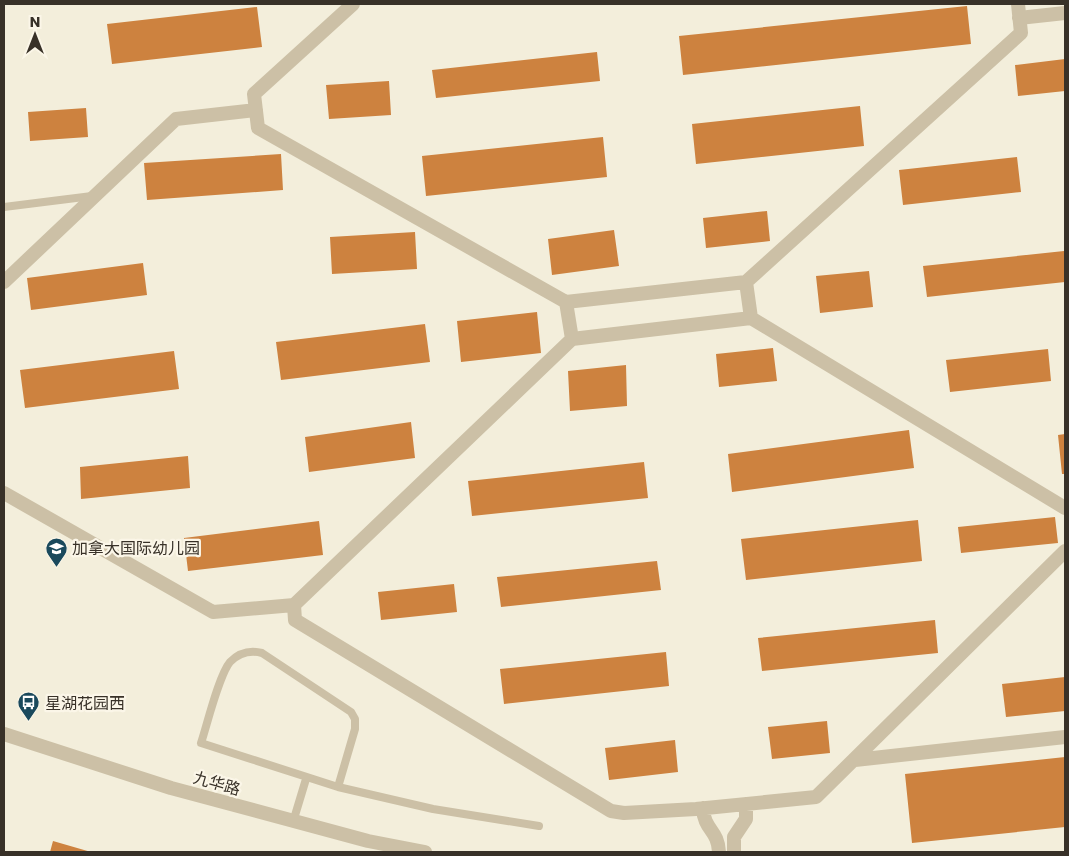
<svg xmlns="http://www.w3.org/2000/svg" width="1069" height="856" viewBox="0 0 1069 856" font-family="Poppins,'Noto Sans SC',sans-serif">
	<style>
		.building { fill: #cd823f }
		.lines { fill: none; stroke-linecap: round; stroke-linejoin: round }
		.service { stroke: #ccc0a6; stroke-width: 8 }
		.minor { stroke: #ccc0a6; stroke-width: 14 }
		.tertiary { stroke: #ccc0a6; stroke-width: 14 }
		.labels { text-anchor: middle; stroke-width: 4.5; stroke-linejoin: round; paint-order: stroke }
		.poi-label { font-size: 16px; fill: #383128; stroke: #fbf6e8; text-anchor: start }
		.street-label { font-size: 16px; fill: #383128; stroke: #fbf6e8 }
	</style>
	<rect width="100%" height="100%" fill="#f3eedb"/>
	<path class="building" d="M 967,6 L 971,44 L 683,75 L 679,36 Z
		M 257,7 L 262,47 L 112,64 L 107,24 Z
		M 597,52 L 600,81 L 436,98 L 432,70 Z
		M 1065,59 L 1065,91 L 1018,96 L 1015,65 Z
		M 389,81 L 391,115 L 329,119 L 326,85 Z
		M 860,106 L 864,146 L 696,164 L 692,124 Z
		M 86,108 L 88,137 L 30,141 L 28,112 Z
		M 603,137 L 607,177 L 426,196 L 422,156 Z
		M 281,154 L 283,190 L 147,200 L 144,163 Z
		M 1017,157 L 1021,192 L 903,205 L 899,170 Z
		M 767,211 L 770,241 L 706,248 L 703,218 Z
		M 614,230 L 619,266 L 552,275 L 548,239 Z
		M 415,232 L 417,269 L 332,274 L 330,237 Z
		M 1064,251 L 1065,282 L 927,297 L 923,266 Z
		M 143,263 L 147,295 L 31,310 L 27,278 Z
		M 869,271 L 873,307 L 820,313 L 816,276 Z
		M 537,312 L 541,353 L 461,362 L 457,321 Z
		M 425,324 L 430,362 L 281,380 L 276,342 Z
		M 773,348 L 777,381 L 719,387 L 716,354 Z
		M 1048,349 L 1051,381 L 950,392 L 946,360 Z
		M 174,351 L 179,389 L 25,408 L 20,370 Z
		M 626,365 L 627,406 L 570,411 L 568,371 Z
		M 411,422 L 415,458 L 309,472 L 305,437 Z
		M 909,430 L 914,468 L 732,492 L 728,454 Z
		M 1065,434 L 1065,474 L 1062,474 L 1058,435 Z
		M 188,456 L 190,488 L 81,499 L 80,467 Z
		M 644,462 L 648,498 L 472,516 L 468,481 Z
		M 1055,517 L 1058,543 L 961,553 L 958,527 Z
		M 918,520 L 922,561 L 746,580 L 741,539 Z
		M 319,521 L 323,555 L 188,571 L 184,538 Z
		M 657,561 L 661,590 L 501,607 L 497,577 Z
		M 454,584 L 457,612 L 381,620 L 378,592 Z
		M 935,620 L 938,653 L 762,671 L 758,638 Z
		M 666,652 L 669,686 L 504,704 L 500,669 Z
		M 1065,677 L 1065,711 L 1006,717 L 1002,684 Z
		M 827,721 L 830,753 L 772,759 L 768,727 Z
		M 675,740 L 678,772 L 609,780 L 605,748 Z
		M 1065,757 L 1065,827 L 912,843 L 905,774 Z
		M 53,841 L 91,852 L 50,852 Z"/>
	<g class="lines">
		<path class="service" d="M 4,207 L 92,196
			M 338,787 L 355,729 L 355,719 L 351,712 L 262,653 C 250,650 239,653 230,662 C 219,675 207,725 201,743 L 338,787 L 433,809 L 539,826
			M 293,822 L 306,779"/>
		<path class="minor" d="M 353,4 L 254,94 L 258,128 L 566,302 L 746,282 L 1021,33 L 1018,4
			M 1019,18 L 1065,13
			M 4,282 L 176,119 L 256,110
			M 746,282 L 751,318
			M 566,302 L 572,339
			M 4,493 L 213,612 L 294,605
			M 1065,508 L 751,318 L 572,339 L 294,605 L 295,620 L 611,811 L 624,813 L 696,809 L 816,797 L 1065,551
			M 855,760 L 1065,737
			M 703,808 C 704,831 718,829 719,852
			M 734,852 L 734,837 L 746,819 L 746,804"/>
		<path class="tertiary" d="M 4,734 L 171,788 L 368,841 L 425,852"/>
	</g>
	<defs>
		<symbol id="school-pin" viewBox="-11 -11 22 30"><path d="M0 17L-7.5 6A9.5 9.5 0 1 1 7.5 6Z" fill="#1a495c" stroke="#fbf6e8"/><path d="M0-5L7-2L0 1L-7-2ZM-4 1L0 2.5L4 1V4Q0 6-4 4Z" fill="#fff"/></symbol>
		<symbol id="bus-pin" viewBox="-11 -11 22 30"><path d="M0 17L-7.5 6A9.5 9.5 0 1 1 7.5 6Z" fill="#1a495c" stroke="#fbf6e8"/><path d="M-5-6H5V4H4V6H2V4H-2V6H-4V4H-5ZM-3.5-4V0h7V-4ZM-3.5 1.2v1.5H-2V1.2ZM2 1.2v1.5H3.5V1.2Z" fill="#fff"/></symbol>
	</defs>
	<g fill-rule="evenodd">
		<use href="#school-pin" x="44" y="536" width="25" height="34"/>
		<use href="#bus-pin" x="16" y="690" width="25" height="34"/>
	</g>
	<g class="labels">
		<g class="poi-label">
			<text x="72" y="554">加拿大国际幼儿园</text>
			<text x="45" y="709">星湖花园西</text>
		</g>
		<g class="street-label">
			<text transform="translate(217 783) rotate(16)" y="6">九华路</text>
		</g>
	</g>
	<rect width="1069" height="856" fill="none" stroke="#383128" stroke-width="10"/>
	<g transform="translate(35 35)" stroke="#fbf6e8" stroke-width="4" paint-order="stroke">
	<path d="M0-4L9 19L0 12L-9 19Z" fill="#383128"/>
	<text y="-8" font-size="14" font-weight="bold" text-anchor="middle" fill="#383128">N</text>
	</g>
</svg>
